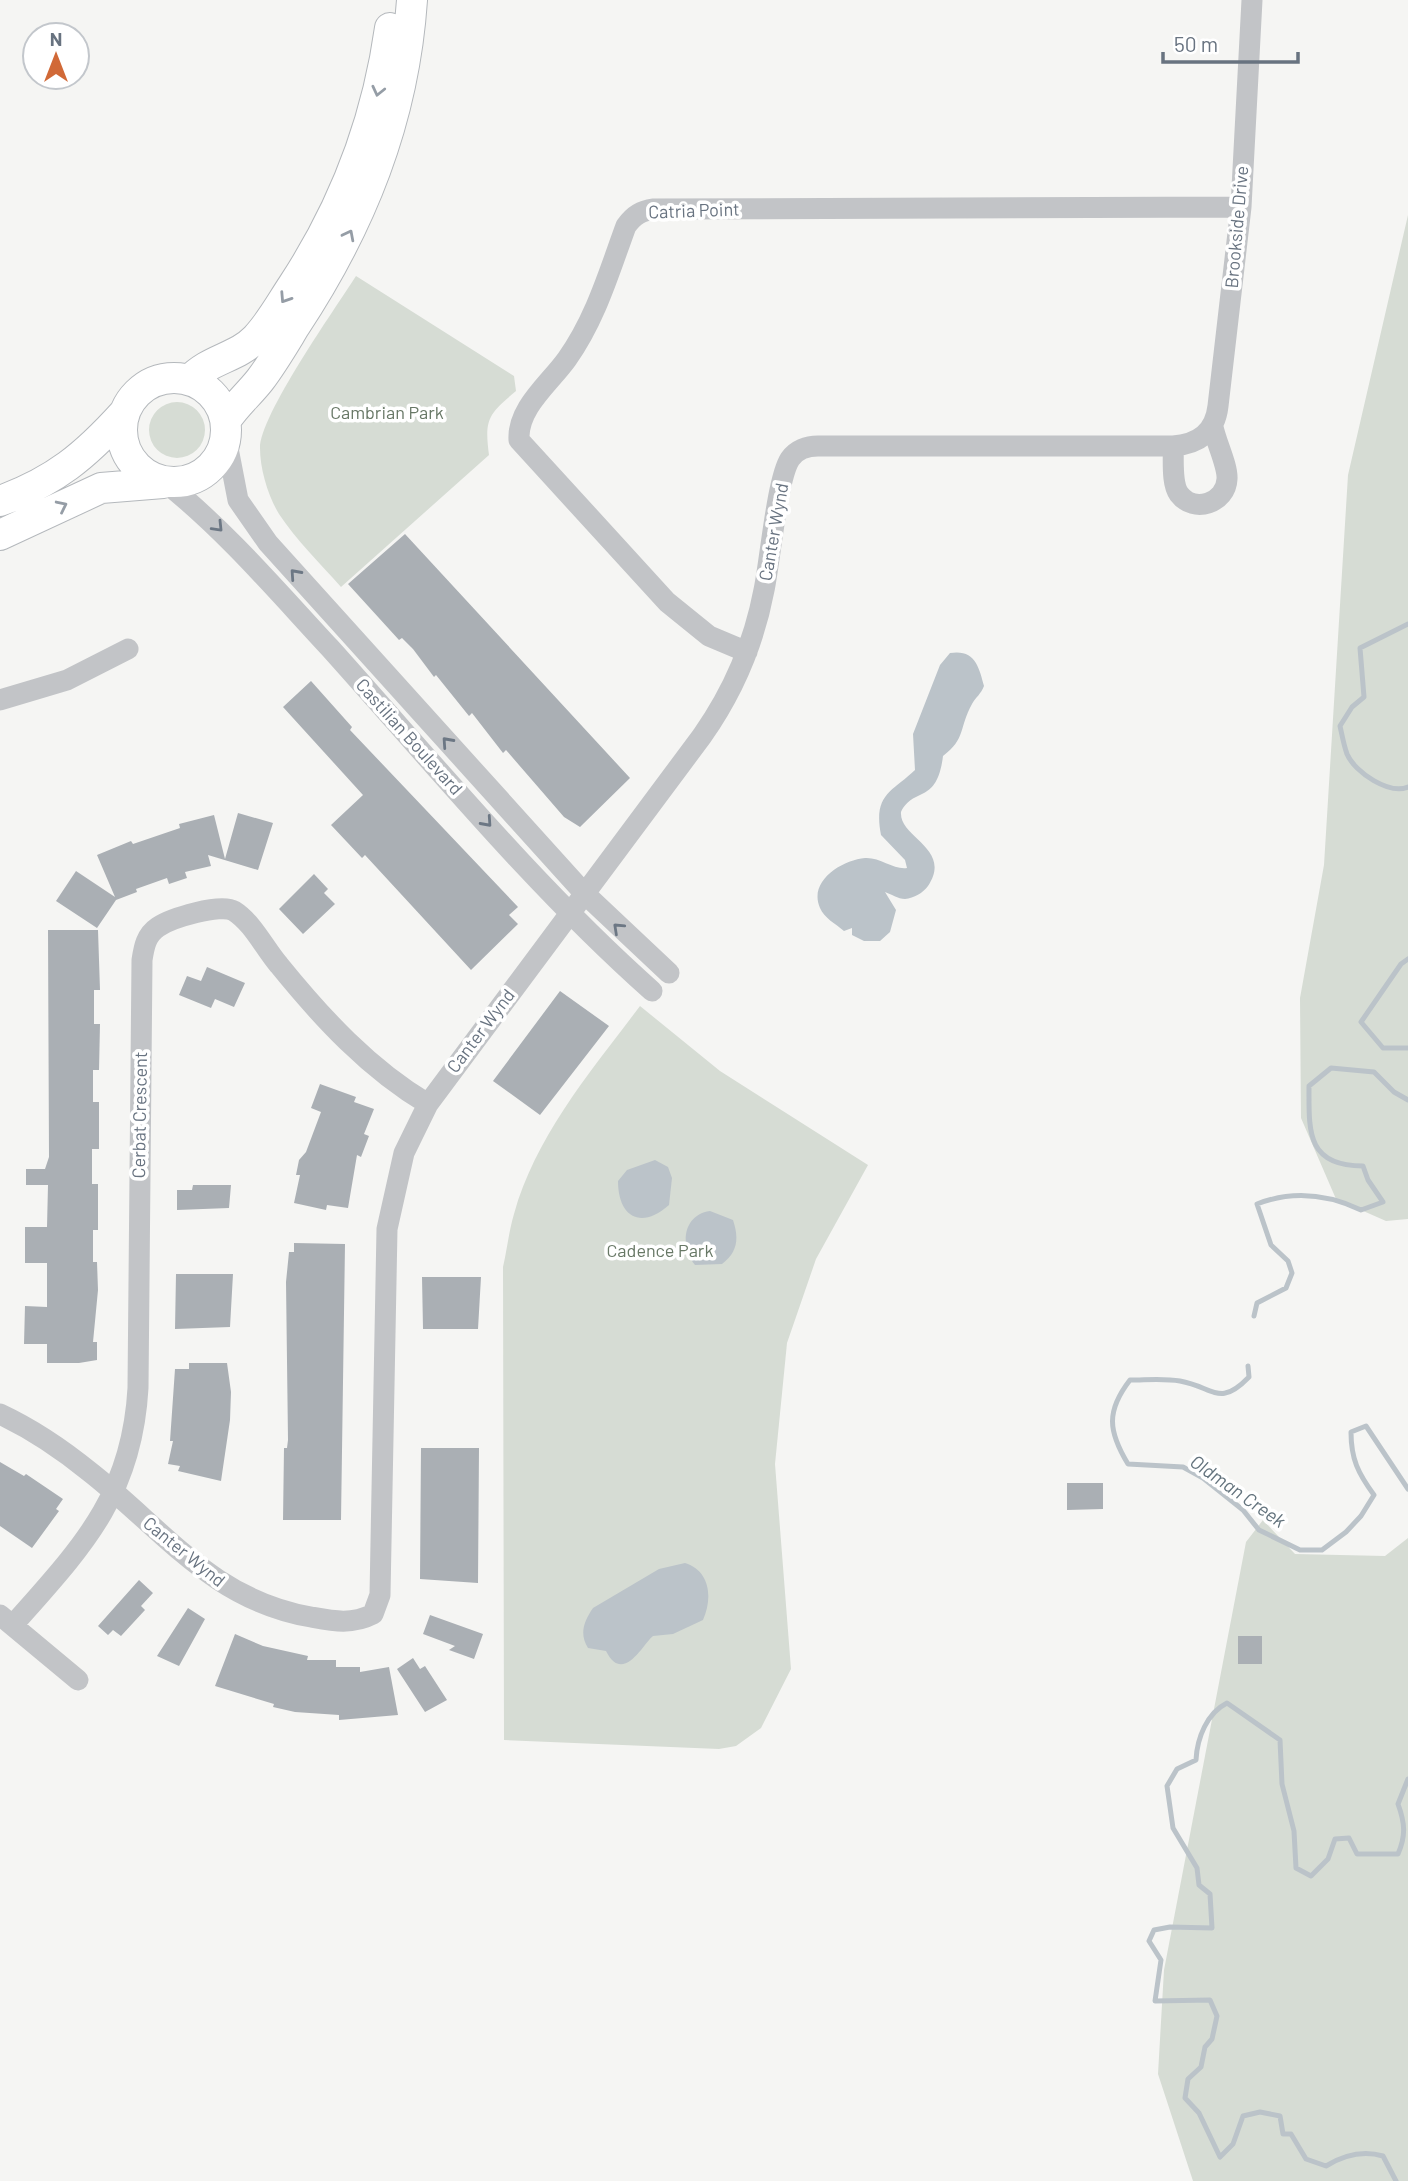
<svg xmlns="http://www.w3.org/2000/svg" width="1408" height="2181" viewBox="0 0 1408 2181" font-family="Barlow,sans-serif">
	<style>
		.green { fill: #d6dcd4 }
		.water { fill: #bbc3c9 }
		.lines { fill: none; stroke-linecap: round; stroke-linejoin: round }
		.stream { stroke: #bbc3c9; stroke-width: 5 }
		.building { fill: #aaafb4 }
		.secondary-casing { stroke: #b4b8bc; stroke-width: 32 }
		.street { stroke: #c2c4c7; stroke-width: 21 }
		.secondary { stroke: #fff; stroke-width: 30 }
		.oneway { stroke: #959da6 }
		.oneway2 { stroke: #6c7784 }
		.labels { text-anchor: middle; stroke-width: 7; stroke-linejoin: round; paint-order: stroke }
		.street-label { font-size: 18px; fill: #687380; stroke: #fff }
		.park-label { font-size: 18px; fill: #687866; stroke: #fff }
		.water-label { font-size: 19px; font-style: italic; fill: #63737d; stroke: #fff }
	</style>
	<rect width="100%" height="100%" fill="#f5f5f3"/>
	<path class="green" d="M 1408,215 L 1408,1219 L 1386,1221 L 1336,1199 L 1301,1118 L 1300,998 L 1324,865 L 1348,475 Z
		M 356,276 L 514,376 L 516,391 C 489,414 484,418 489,455 L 341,587 C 320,563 296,540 279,514 C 268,496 260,469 260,448 C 260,415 335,309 356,276 Z
		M149 430a28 28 0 1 1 56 0a28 28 0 1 1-56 0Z
		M 640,1006 L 720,1071 L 868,1165 L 816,1259 L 787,1343 L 775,1464 L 791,1669 L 761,1728 L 736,1746 L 719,1749 L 504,1740 L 503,1267 C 507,1249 509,1231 514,1214 C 536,1135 592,1070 640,1006 Z
		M 1263,1520 L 1295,1554 L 1385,1556 L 1408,1538 L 1408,2181 L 1193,2181 L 1158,2074 L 1164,1970 L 1246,1542 Z"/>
	<path class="water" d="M 950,653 C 975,649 979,667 984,686 C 981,694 976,697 972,704 C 959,727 966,739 943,756 C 937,805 914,786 901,812 C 899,838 953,848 928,886 C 923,893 914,898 905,899 C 898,899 891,894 885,892 L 896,910 L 890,932 L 880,941 L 864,941 L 852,935 L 852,928 L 844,931 C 836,924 824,918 820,908 C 808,881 842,860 865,858 C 880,857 894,870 907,868 L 905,860 L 881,835 C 873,794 892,792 915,770 L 913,734 L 940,665 Z
		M 655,1160 L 668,1167 L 672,1178 L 669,1205 C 641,1230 618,1217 618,1181 L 627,1170 Z
		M 710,1211 L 733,1220 C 739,1238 738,1252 722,1264 L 695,1265 C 680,1247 682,1215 710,1211 Z
		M 685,1563 C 710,1571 713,1597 703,1620 L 673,1634 L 653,1636 C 643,1644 623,1685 606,1651 L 588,1648 C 579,1634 584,1621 593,1608 L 659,1569 Z"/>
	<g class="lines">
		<path class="stream" d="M 1408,624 L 1360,648 L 1364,697 L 1352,707 L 1340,726 C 1342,735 1344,746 1347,754 C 1355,773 1390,795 1408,787
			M 1408,959 L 1401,964 L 1361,1022 L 1383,1048 L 1408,1048
			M 1254,1316 L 1257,1303 L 1286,1288 L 1292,1273 L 1288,1261 L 1271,1245 L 1257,1204 C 1293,1190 1327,1194 1361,1210 L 1383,1202 L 1368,1180 L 1363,1166 C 1306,1166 1309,1131 1309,1086 L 1331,1068 L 1374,1072 L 1394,1092 L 1408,1100
			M 1248,1366 L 1249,1377 C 1219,1408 1214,1387 1180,1381 C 1164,1378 1146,1380 1130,1380 C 1106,1411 1108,1431 1128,1464 L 1183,1467 L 1203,1478 L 1243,1510 L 1259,1530 L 1300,1550 L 1322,1550 L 1346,1532 L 1361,1516 L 1374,1495 C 1358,1473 1351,1459 1351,1432 L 1366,1426 L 1408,1489
			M 1396,2181 L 1383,2156 C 1362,2150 1344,2155 1326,2166 L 1306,2159 L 1291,2134 L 1283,2134 L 1280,2116 L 1260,2112 L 1243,2116 L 1233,2144 L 1220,2157 L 1199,2113 L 1185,2098 L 1188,2079 L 1201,2067 L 1205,2047 L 1212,2039 L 1217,2016 L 1210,2000 L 1155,2001 L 1161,1960 L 1149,1941 L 1154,1930 L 1170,1927 L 1212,1928 L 1210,1894 L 1199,1885 L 1197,1868 L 1173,1828 L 1167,1786 L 1177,1769 L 1196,1760 C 1197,1738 1207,1713 1227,1703 L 1280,1740 L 1282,1784 L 1294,1831 L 1296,1868 L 1311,1876 L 1328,1859 L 1335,1839 L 1349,1838 L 1357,1854 L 1398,1854 C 1406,1836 1405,1823 1398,1804 L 1408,1779"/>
	</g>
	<path class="building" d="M 405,534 L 630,778 L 580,827 L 564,817 L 506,750 L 503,753 L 472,713 L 469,716 L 436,675 L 434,677 L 413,649 L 402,638 L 399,640 L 348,584 Z
		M 311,681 L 352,727 L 350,730 L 518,907 L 509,915 L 518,924 L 471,970 L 365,855 L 362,858 L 331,825 L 363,795 L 283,707 Z
		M 238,813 L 273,823 L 258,870 L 208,855 L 211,866 L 185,872 L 187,878 L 169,884 L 167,878 L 136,889 L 137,892 L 116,900 L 97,928 L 56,901 L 76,871 L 115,897 L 97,855 L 131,841 L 133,844 L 180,828 L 179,824 L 214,815 L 225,859 Z
		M 314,874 L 328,889 L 324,893 L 335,904 L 303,934 L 279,909 Z
		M 48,930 L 98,930 L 100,990 L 94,990 L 94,1024 L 100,1024 L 99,1070 L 93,1070 L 93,1102 L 99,1102 L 99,1149 L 92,1149 L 92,1184 L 98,1184 L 98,1230 L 93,1230 L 93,1262 L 97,1262 L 98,1290 L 93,1342 L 97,1342 L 97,1360 L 79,1363 L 47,1363 L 47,1344 L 24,1344 L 25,1306 L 47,1307 L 47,1263 L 25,1263 L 25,1227 L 47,1227 L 48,1185 L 26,1185 L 26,1169 L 45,1169 L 49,1157 Z
		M 207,967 L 245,983 L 234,1007 L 215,999 L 211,1008 L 179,995 L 187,976 L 201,981 Z
		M 560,991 L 609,1026 L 540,1115 L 493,1081 Z
		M 320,1084 L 356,1097 L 354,1102 L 374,1109 L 364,1134 L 369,1136 L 361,1157 L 357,1155 L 348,1208 L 327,1205 L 326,1210 L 294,1203 L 300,1175 L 296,1175 L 299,1160 L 306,1152 L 321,1112 L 311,1108 Z
		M 193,1185 L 231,1185 L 229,1208 L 177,1210 L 177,1190 L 192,1190 Z
		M 294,1243 L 345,1244 L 341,1520 L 283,1520 L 284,1448 L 287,1448 L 288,1440 L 286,1282 L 289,1252 L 294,1252 Z
		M 176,1274 L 233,1274 L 230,1327 L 175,1329 Z
		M 422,1277 L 481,1277 L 478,1329 L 423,1329 Z
		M 189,1363 L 227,1363 L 231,1392 L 230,1420 L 221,1481 L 178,1471 L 180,1466 L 168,1464 L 173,1441 L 170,1441 L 175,1369 L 189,1369 Z
		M 421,1448 L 479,1448 L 478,1583 L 420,1579 Z
		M 0,1462 L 24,1476 L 26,1474 L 63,1499 L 56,1509 L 59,1511 L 32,1548 L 0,1526 Z
		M 1067,1483 L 1103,1483 L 1103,1509 L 1067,1510 Z
		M 139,1580 L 153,1593 L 141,1606 L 145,1610 L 121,1636 L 113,1630 L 108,1635 L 98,1626 Z
		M 188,1608 L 205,1619 L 179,1666 L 157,1656 Z
		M 430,1615 L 483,1634 L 474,1659 L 449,1650 L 455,1646 L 423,1634 Z
		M 235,1634 L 263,1646 L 308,1656 L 307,1660 L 336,1660 L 336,1667 L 360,1667 L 360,1672 L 389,1667 L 398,1715 L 339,1720 L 339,1715 L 295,1712 L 273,1707 L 274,1704 L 215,1686 Z
		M 1238,1636 L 1262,1636 L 1262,1664 L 1238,1664 Z
		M 413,1658 L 420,1669 L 425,1666 L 447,1700 L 425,1712 L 397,1669 Z"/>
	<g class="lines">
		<defs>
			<path id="secondary" d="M122 430a52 52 0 1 1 104 0a52 52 0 1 1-104 0Z
				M 190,380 C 209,359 237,358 256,338 C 271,322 281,303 293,285 C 344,207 377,121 390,28
				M 226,420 C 236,405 249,394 260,380 C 273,363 284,344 295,326 C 361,226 404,120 412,0
				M 0,501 C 55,481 85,456 124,413
				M 0,535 L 101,488 L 163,483"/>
		</defs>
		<use href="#secondary" class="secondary-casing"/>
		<path class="street" d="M 226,438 L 238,500 L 268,543 L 584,893 L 669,973
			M 1173,446 C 1174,459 1171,483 1179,494 C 1194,514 1226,503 1227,479 C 1228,466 1216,442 1213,427
			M 166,483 C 227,532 277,591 330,648 C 435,765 535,887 652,991
			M 747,652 L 709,636 L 667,602 L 519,440 C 517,408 550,383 567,359 C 596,318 609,272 626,226 C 634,215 641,211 654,209 L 1241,207
			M 0,700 L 67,680 L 128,649
			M 0,1414 C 32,1429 63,1450 90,1472 C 164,1530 212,1600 311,1617 C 333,1621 352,1625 373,1614 L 380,1595 L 387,1229 L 404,1153 L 428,1104 L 702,736 C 733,692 754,643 764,590 C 770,562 777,479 790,459 C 796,450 807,446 818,446 L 1173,446 C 1199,444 1215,432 1218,406 L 1241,207 L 1252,0
			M 0,1615 L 78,1680
			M 13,1625 C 81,1548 132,1497 138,1388 L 142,960 C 144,947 146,935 158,927 C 171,918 221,903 234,911 C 253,923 265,949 279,965 C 322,1018 369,1069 428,1104"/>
		<use href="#secondary" class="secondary"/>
	</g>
	<defs><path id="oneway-chevron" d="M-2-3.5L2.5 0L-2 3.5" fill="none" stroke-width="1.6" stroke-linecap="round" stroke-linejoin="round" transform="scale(1.75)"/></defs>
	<g class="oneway">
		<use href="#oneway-chevron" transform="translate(378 91) rotate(103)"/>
		<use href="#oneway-chevron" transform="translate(349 235) rotate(-63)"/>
		<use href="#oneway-chevron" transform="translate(285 298) rotate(123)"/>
		<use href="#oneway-chevron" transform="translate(62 506) rotate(-26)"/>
	</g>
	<g class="oneway2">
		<use href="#oneway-chevron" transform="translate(218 527) rotate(46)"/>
		<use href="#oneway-chevron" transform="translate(295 574) rotate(-132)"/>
		<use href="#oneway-chevron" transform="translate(447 742) rotate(-132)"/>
		<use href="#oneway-chevron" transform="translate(487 822) rotate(48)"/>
		<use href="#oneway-chevron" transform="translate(618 928) rotate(-137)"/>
	</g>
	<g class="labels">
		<g class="street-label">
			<text transform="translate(694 211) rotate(-2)" y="6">Catria Point</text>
			<text transform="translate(1237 227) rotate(-85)" y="6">Brookside Drive</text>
			<text transform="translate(774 532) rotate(-80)" y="6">Canter Wynd</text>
			<text transform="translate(409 737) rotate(48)" y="6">Castilian Boulevard</text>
			<text transform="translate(481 1031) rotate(-53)" y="6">Canter Wynd</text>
			<text transform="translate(140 1115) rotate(-89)" y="6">Cerbat Crescent</text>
			<text transform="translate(184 1552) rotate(39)" y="6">Canter Wynd</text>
		</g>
		<g class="park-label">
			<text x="387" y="419">Cambrian Park</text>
			<text x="660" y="1257">Cadence Park</text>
		</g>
		<g class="water-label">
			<text transform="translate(1238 1491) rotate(35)" y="7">Oldman Creek</text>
		</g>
	</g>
	<g transform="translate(56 56)"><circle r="33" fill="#ffffff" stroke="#c3c7cc" stroke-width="2"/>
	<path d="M0-5L12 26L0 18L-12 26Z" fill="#d16937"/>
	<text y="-10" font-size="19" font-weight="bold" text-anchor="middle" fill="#687380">N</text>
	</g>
	<path d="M1163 52v10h135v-10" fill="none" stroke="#687380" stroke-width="3.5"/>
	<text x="1174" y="52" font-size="21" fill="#687380" stroke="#ffffff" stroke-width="5" paint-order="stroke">50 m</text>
</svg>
